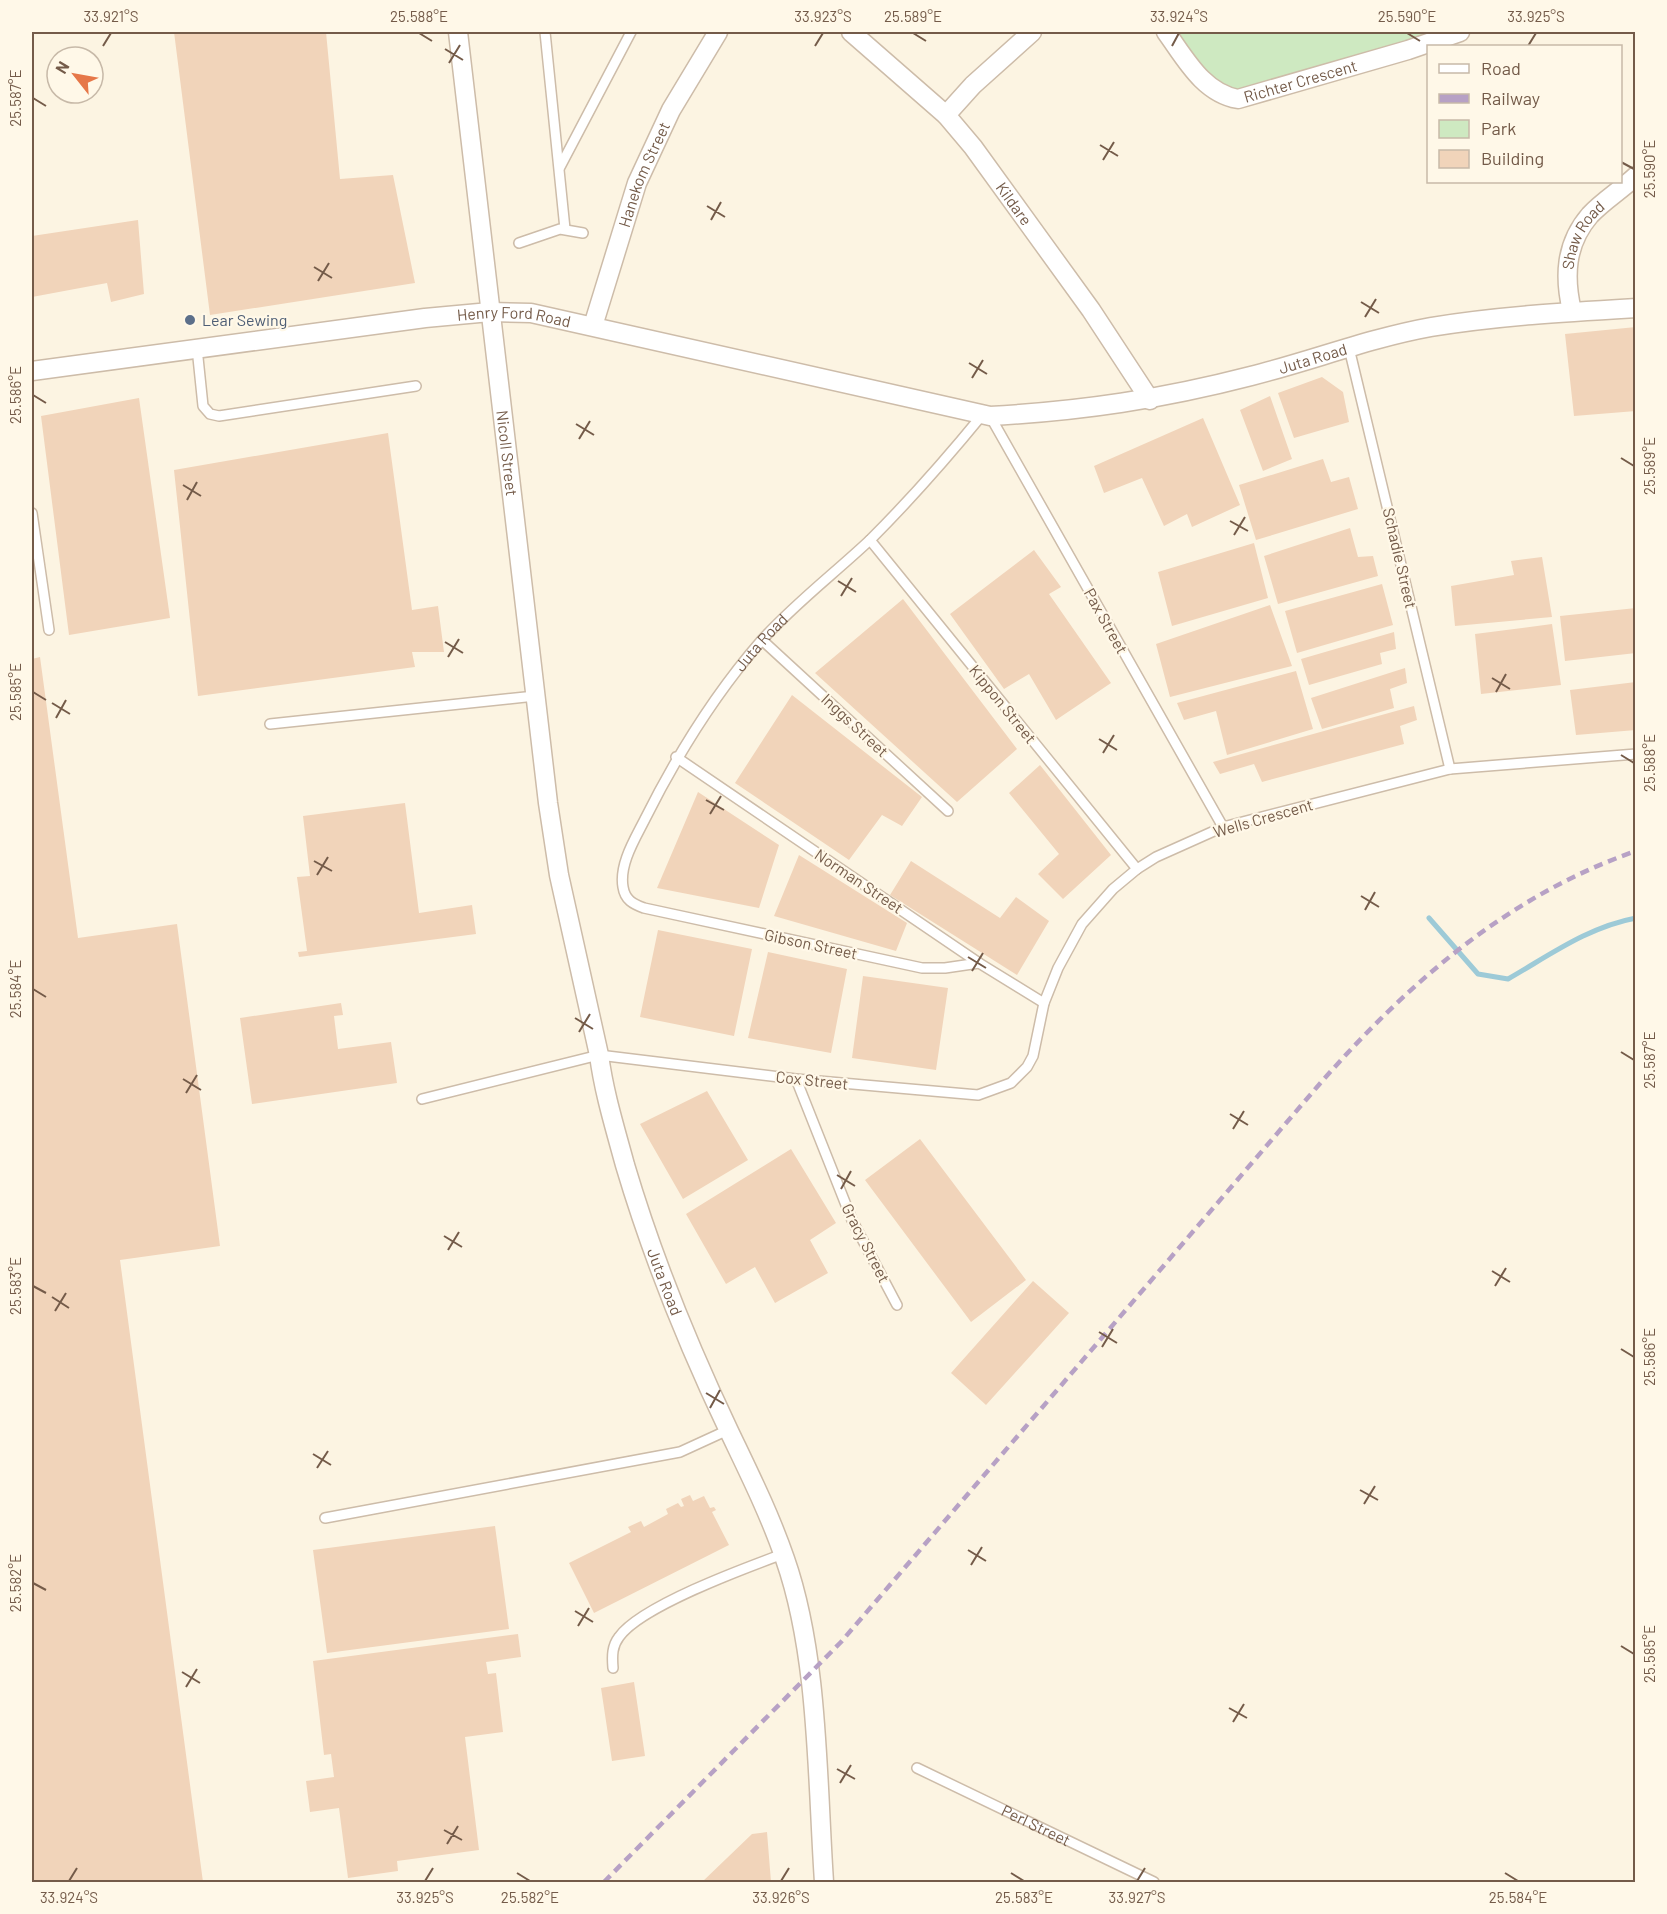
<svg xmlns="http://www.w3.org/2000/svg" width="1667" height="1914" viewBox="0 0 1667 1914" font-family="Barlow,sans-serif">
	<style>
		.green { fill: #cee9c1 }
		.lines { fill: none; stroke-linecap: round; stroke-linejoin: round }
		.stream { stroke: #9dcad7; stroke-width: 5 }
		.building { fill: #f1d4ba }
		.lane-casing { stroke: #cdbca9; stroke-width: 12 }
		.street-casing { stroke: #cdbca9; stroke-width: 21 }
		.lane { stroke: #fff; stroke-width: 9 }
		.street { stroke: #fff; stroke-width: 18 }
		.rail { stroke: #b7a1c5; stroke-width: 4.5; stroke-dasharray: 9 6; stroke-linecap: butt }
		.ticks { fill: none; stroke: #745b49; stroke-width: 2 }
		.service-dot { fill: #5c6f8a; stroke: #fff8e8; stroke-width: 2 }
		.labels { text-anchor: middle; stroke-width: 4.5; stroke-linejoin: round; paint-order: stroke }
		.street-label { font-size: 16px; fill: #745b49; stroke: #fff8e8 }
		.service-label { font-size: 16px; fill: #4e5e75; stroke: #fff8e8; text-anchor: start }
		.neatline { fill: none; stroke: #745b49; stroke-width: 2 }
		.ticks-label { font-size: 15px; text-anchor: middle; fill: #745b49 }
	</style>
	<rect width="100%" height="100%" fill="#fcf4e2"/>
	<path class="green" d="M 1178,32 L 1435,32 L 1239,89 C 1210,88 1194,53 1178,32 Z"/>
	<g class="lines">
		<path class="stream" d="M 1429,918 L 1478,974 L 1508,979 C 1550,955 1588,927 1636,918"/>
	</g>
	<path class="building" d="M 174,32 L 326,32 L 340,179 L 393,175 L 415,283 L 210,315 Z
		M 138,220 L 144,294 L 111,302 L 107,283 L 32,297 L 32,236 Z
		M 1636,327 L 1636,411 L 1574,416 L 1565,334 Z
		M 1322,377 L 1343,392 L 1349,422 L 1294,438 L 1278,393 Z
		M 1270,396 L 1292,459 L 1263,471 L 1240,410 Z
		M 139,398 L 170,618 L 69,635 L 41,416 Z
		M 1203,418 L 1240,505 L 1192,527 L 1187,514 L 1164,526 L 1142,478 L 1104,493 L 1094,466 Z
		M 388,433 L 412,610 L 438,606 L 444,652 L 412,652 L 415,667 L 198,696 L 174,470 Z
		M 1323,459 L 1331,482 L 1349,477 L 1358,509 L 1256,540 L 1239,485 Z
		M 1350,528 L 1358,557 L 1373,556 L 1378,576 L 1278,604 L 1264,556 Z
		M 1254,543 L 1268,598 L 1172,626 L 1158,572 Z
		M 1034,550 L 1061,587 L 1049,594 L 1111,683 L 1056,720 L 1029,674 L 1004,689 L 950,614 Z
		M 1542,557 L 1552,617 L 1455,626 L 1451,586 L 1514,575 L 1511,561 Z
		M 1382,584 L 1393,625 L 1297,653 L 1285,611 Z
		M 903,599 L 1017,749 L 957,802 L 815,673 Z
		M 1270,605 L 1292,666 L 1170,697 L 1156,644 Z
		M 1636,608 L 1636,653 L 1565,661 L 1560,616 Z
		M 1552,624 L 1561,685 L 1481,694 L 1475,634 Z
		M 1394,632 L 1396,649 L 1380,653 L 1382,664 L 1309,685 L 1301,659 Z
		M 40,657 L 78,938 L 177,924 L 220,1246 L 120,1260 L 203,1882 L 32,1882 L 32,659 Z
		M 1405,668 L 1407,683 L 1390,689 L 1394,708 L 1322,729 L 1311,698 Z
		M 1296,671 L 1313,729 L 1227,755 L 1216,711 L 1184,720 L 1177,703 Z
		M 1636,682 L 1636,730 L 1576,735 L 1570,690 Z
		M 792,695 L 922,797 L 902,826 L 882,815 L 849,860 L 735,783 Z
		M 1414,706 L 1417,720 L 1400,726 L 1404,744 L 1262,782 L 1254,764 L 1220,774 L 1213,762 Z
		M 1040,765 L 1111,855 L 1063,899 L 1038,874 L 1059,854 L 1009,793 Z
		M 698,792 L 779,845 L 759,908 L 657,888 Z
		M 405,803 L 419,913 L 472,905 L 476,934 L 299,957 L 298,952 L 307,951 L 297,877 L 310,876 L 303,816 Z
		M 799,855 L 907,923 L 896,951 L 774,916 Z
		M 911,861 L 1000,918 L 1016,897 L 1049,921 L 1017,975 L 890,895 Z
		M 658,930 L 752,949 L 734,1036 L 640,1017 Z
		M 768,952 L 847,969 L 831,1053 L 748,1038 Z
		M 863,976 L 948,988 L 936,1070 L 852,1058 Z
		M 341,1003 L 343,1015 L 334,1016 L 338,1049 L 391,1042 L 397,1083 L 252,1104 L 240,1018 Z
		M 707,1091 L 748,1160 L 683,1199 L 640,1124 Z
		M 920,1139 L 1026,1280 L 971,1322 L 865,1180 Z
		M 791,1149 L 836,1223 L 810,1240 L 828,1273 L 775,1303 L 755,1267 L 726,1284 L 686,1214 Z
		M 1033,1281 L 1069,1313 L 986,1405 L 951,1373 Z
		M 690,1495 L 693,1501 L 704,1496 L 710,1508 L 714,1507 L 716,1510 L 712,1512 L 729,1545 L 594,1613 L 569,1563 L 631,1532 L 628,1527 L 641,1521 L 644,1527 L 668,1514 L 666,1509 L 678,1503 L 681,1507 L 684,1506 L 681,1499 Z
		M 495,1526 L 509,1629 L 327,1653 L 313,1550 Z
		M 518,1634 L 521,1657 L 486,1662 L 488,1674 L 496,1673 L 503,1732 L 465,1737 L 479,1850 L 397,1861 L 398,1871 L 348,1878 L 339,1808 L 310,1812 L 306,1781 L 334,1777 L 331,1754 L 324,1755 L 313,1661 Z
		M 634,1682 L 645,1756 L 612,1761 L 601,1688 Z
		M 767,1832 L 771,1882 L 702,1882 L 752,1834 Z"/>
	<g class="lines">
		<defs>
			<g id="lane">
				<path d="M 545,32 L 565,229"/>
				<path d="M 560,167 L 631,32"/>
				<path d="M 519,243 L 560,229 L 583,233"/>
				<path d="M 197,348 L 203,406 L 210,414 L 219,416 L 416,386"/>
				<path d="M 1349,348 L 1450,769"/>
				<path d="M 990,416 L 1223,827"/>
				<path d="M 32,513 L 49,630"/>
				<path d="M 870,540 L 1137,869"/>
				<path d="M 762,640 L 948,811"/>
				<path d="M 270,724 L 535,696"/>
				<path d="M 676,757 L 979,963 L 1044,1003"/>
				<path id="s1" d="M 979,963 L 945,968 L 922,968 L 644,908 C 633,904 625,900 623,887 C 619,864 635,839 645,819 C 677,755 714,695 761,641 C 794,604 835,573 871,539 C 911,499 947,458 983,414"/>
				<path d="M 796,1079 L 852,1220 L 897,1305"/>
				<path d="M 422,1099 L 599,1055 L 796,1079 L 978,1095 L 1011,1083 L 1027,1067 L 1033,1056 L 1044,1003 L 1058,968 L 1082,924 L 1113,889 L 1137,869 L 1156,857 L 1223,827 L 1450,769 L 1636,754"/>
				<path d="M 325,1518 L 680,1452 L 728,1430"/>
				<path d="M 613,1668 C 612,1656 612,1646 619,1637 C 641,1606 745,1568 783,1554"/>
				<path id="s2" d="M 917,1768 L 1154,1882"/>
			</g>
			<g id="street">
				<path id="s3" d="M 458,32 L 548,803 L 559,875 L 599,1055 C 604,1093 615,1128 625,1165 C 652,1256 688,1345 729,1431 C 749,1473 770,1515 785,1559 C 819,1656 817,1780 824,1882"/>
				<path id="s4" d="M 851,32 L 946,115 L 973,147 L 1091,310 L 1150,400"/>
				<path id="s5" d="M 1166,32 C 1185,58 1203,93 1238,99 L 1408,50 L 1460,32"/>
				<path d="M 946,115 L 973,85 L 1032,32"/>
				<path id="s6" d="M 1572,311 C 1564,277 1565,244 1590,215 C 1603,201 1621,190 1636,176"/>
				<path id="s7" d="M 593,326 L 637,183 L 671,110 L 718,32"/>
				<path id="s8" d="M 32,371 L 425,318 L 490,312 L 531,313 L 990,416 C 1082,411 1162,399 1251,376 C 1311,361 1370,338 1431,327 C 1498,316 1568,312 1636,308"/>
			</g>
		</defs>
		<use href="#lane" class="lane-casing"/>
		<use href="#street" class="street-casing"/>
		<use href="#lane" class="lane"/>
		<use href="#street" class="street"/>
		<path class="rail" d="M 604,1882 L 841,1642 L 1317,1087 C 1405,986 1506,896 1636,851"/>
	</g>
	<path class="ticks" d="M 419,33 L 432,41M 913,33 L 926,41M 1407,33 L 1420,41M 103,46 L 111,33M 815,46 L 823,33M 1172,46 L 1179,33M 1528,46 L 1536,33M 445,49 L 463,60M 449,63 L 460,45M 33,98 L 46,106M 1100,145 L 1118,156M 1103,160 L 1114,142M 1621,162 L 1634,169M 707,206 L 725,217M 711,220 L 721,202M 314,267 L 332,278M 318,281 L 329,263M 1361,302 L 1379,313M 1365,317 L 1376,299M 969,363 L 987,374M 972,378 L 983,360M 33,395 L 46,403M 576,424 L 594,435M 579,439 L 590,421M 1621,458 L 1634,466M 183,485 L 201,496M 187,500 L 197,482M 1230,521 L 1248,531M 1234,535 L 1245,517M 838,581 L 856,592M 841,596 L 852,578M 445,642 L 463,653M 448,657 L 459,639M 1492,678 L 1510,689M 33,692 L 46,700M 1496,692 L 1506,674M 52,703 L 70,714M 56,718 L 66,700M 1099,739 L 1117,750M 1103,753 L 1114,735M 1621,755 L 1634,763M 706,800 L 724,810M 710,814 L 721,796M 314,861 L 332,871M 317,875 L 328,857M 1361,896 L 1379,907M 1365,910 L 1375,892M 968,957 L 986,968M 972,971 L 983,953M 33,989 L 46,997M 575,1018 L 593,1029M 579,1032 L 590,1014M 1621,1052 L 1634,1060M 183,1079 L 201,1090M 186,1093 L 197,1075M 1230,1114 L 1248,1125M 1233,1129 L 1244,1111M 837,1175 L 855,1186M 841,1189 L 851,1171M 444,1236 L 462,1247M 448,1250 L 459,1232M 1492,1271 L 1510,1282M 33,1286 L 46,1293M 1495,1286 L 1506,1268M 52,1297 L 69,1308M 55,1311 L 66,1293M 1099,1332 L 1117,1343M 1102,1347 L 1113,1329M 1621,1349 L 1634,1357M 706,1393 L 724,1404M 710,1408 L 720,1390M 313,1454 L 331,1465M 317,1468 L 328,1451M 1360,1490 L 1378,1500M 1364,1504 L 1375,1486M 968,1550 L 986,1561M 971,1565 L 982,1547M 33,1583 L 46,1590M 575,1611 L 593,1622M 578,1626 L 589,1608M 1621,1646 L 1634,1654M 182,1672 L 200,1683M 186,1687 L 197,1669M 1229,1708 L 1247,1718M 1233,1722 L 1244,1704M 837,1769 L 855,1779M 840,1783 L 851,1765M 444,1830 L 462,1840M 447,1844 L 458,1826M 517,1873 L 530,1881M 1011,1873 L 1024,1881M 1505,1873 L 1518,1881M 69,1881 L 77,1868M 425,1881 L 433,1868M 781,1881 L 789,1868M 1137,1881 L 1145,1868"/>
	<circle class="service-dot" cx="190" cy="320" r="6"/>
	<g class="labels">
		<g class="street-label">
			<text dy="6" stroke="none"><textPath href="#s5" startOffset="166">Richter Crescent</textPath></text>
			<text dy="6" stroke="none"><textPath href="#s7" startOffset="160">Hanekom Street</textPath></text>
			<text dy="6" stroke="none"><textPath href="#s4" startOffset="238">Kildare</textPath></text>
			<text dy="6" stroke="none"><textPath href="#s6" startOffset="80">Shaw Road</textPath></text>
			<text dy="6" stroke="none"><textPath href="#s8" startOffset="486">Henry Ford Road</textPath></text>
			<text dy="6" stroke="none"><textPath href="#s8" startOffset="1302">Juta Road</textPath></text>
			<text dy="6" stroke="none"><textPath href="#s3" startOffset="424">Nicoll Street</textPath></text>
			<text transform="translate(1400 558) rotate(77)" y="6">Schadie Street</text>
			<text transform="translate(1106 621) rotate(61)" y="6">Pax Street</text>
			<text dy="6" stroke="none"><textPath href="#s1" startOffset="658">Juta Road</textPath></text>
			<text transform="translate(1003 704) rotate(51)" y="6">Kippon Street</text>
			<text transform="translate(855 725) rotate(43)" y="6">Inggs Street</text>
			<text transform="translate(1263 818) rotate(-16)" y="6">Wells Crescent</text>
			<text transform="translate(859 881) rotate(34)" y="6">Norman Street</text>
			<text transform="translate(811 944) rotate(12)" y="6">Gibson Street</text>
			<text transform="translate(812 1080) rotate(6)" y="6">Cox Street</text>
			<text transform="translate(866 1243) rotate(63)" y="6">Gracy Street</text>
			<text dy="6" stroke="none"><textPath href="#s3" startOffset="1270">Juta Road</textPath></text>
			<text dy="6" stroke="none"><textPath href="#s2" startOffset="132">Perl Street</textPath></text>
		</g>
		<g class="service-label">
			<text x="202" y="326">Lear Sewing</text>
		</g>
	</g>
	<rect width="1667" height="1914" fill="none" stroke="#fff8e8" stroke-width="66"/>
	<rect x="1427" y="45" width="195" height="138" fill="#fff8e8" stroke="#c7b9a8" stroke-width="1.5"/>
	<rect x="1439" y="64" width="30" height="9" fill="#ffffff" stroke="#c7b9a8" stroke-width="1.5"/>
	<text x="1481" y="75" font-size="18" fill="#745b49">Road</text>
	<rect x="1439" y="94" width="30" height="9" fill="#b7a1c5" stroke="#c7b9a8" stroke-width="1.5"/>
	<text x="1481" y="105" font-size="18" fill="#745b49">Railway</text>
	<rect x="1439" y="120" width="30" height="18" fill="#cee9c1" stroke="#c7b9a8" stroke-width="1.5"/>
	<text x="1481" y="135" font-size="18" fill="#745b49">Park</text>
	<rect x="1439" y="150" width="30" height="18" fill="#f1d4ba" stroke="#c7b9a8" stroke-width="1.5"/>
	<text x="1481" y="165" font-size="18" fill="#745b49">Building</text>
	<g transform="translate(75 75) rotate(301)"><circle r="28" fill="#fff8e8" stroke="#c7b9a8" stroke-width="1.5"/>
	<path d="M0-4.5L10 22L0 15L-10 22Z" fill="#e67748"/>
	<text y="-9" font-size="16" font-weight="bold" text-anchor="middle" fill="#745b49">N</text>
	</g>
	<rect x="33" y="33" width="1601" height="1848" class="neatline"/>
	<g class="ticks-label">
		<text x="111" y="22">33.921°S</text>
		<text x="419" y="22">25.588°E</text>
		<text x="823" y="22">33.923°S</text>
		<text x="913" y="22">25.589°E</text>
		<text x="1179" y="22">33.924°S</text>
		<text x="1407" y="22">25.590°E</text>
		<text x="1536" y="22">33.925°S</text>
		<text transform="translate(16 98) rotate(-90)" y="5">25.587°E</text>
		<text transform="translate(1650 169) rotate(-90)" y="5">25.590°E</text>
		<text transform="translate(16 395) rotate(-90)" y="5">25.586°E</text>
		<text transform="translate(1650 466) rotate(-90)" y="5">25.589°E</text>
		<text transform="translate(16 692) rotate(-90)" y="5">25.585°E</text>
		<text transform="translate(1650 763) rotate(-90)" y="5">25.588°E</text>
		<text transform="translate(16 989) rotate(-90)" y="5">25.584°E</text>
		<text transform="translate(1650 1060) rotate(-90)" y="5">25.587°E</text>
		<text transform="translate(16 1286) rotate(-90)" y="5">25.583°E</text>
		<text transform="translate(1650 1357) rotate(-90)" y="5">25.586°E</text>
		<text transform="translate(16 1583) rotate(-90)" y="5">25.582°E</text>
		<text transform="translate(1650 1654) rotate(-90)" y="5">25.585°E</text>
		<text x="69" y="1903">33.924°S</text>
		<text x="425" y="1903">33.925°S</text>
		<text x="530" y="1903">25.582°E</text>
		<text x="781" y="1903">33.926°S</text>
		<text x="1024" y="1903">25.583°E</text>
		<text x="1137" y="1903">33.927°S</text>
		<text x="1518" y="1903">25.584°E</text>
	</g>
</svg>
